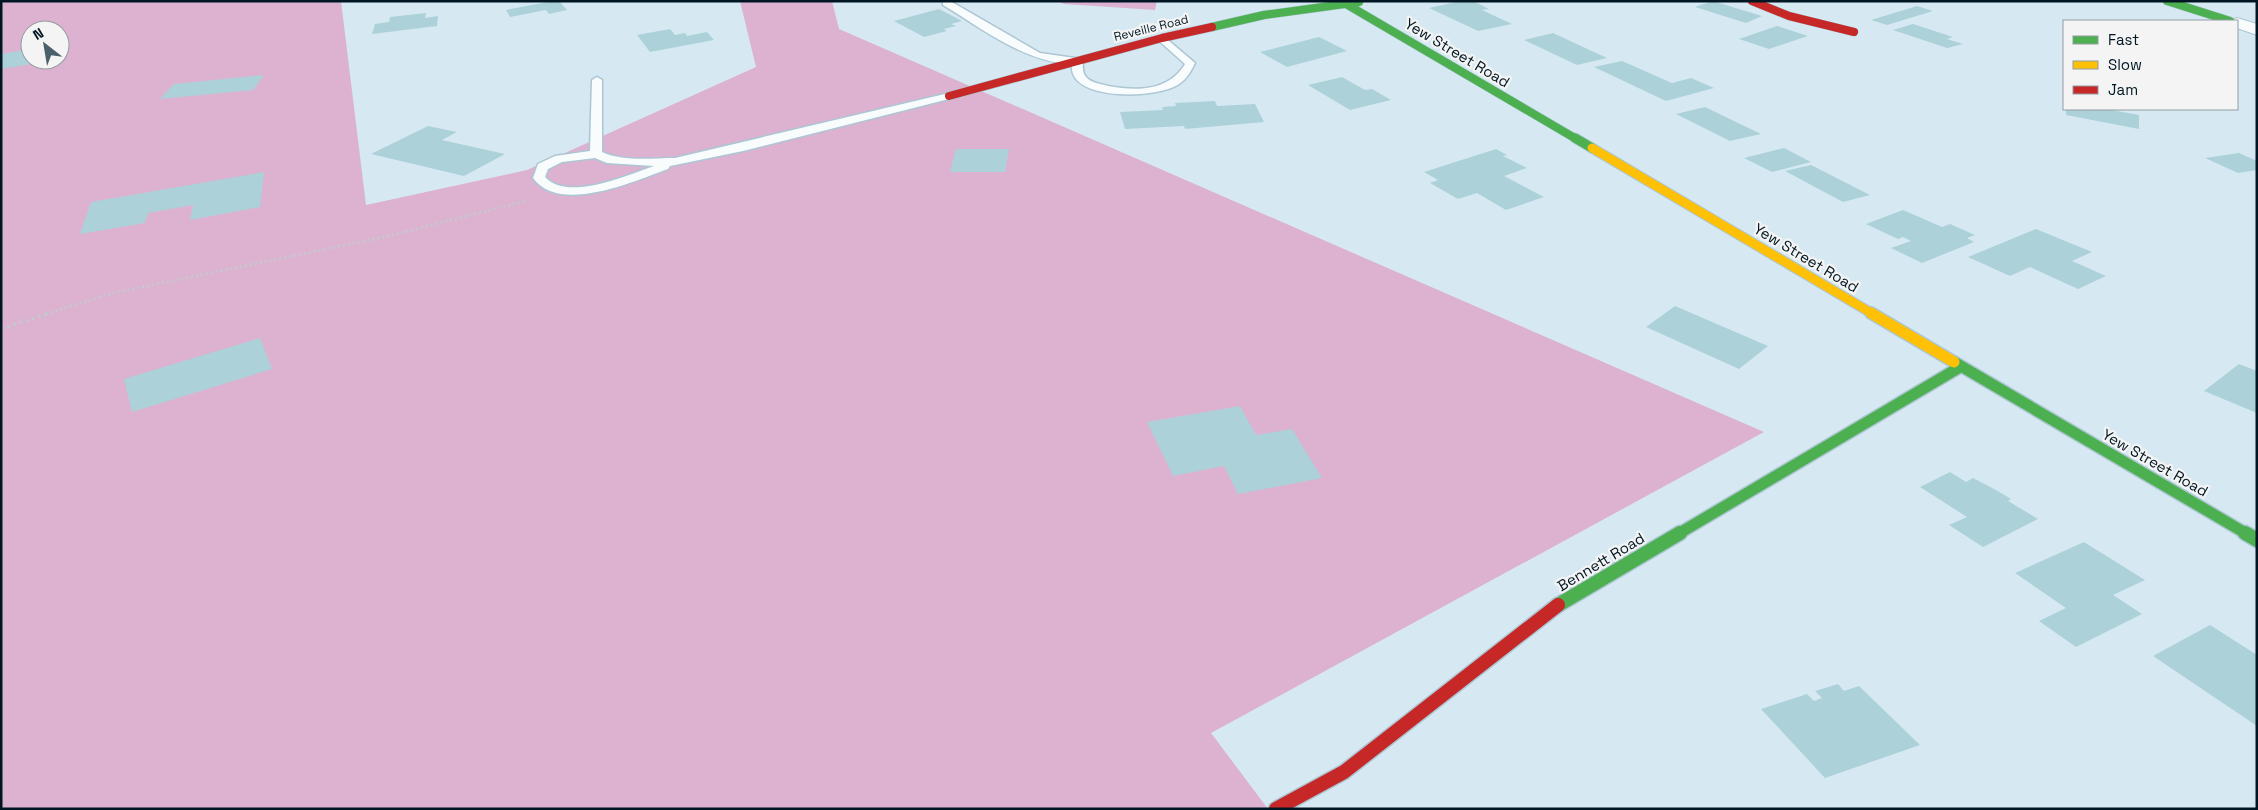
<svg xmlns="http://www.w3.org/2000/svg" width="2258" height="810" viewBox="0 0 2258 810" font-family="'Space Grotesk',sans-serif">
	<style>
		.forest { fill: #dcb2d0; fill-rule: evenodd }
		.building { fill: #acd1d9 }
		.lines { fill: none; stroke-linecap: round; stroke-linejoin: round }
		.lane-casing { stroke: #acc6d3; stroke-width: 3 }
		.street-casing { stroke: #acc6d3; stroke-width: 2 }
		.fast-far3-casing { stroke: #acc6d3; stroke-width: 9 }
		.fast-far2-casing { stroke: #acc6d3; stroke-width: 11 }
		.fast-far1-casing { stroke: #acc6d3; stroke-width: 14 }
		.fast-casing { stroke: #acc6d3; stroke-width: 17 }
		.slow-far1-casing { stroke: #acc6d3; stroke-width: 11 }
		.slow-casing { stroke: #acc6d3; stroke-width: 14 }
		.jam-far1-casing { stroke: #acc6d3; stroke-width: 9 }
		.jam-casing { stroke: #acc6d3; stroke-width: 17 }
		.path-far1 { stroke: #c2cbce; stroke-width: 2.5; stroke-dasharray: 2 3; stroke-linecap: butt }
		.path { stroke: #c2cbce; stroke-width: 3; stroke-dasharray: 2.5 4; stroke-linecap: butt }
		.lane { fill: #f9fcfd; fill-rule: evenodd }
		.street { fill: #f9fcfd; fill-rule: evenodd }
		.fast-far3 { stroke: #4caf50; stroke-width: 8 }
		.fast-far2 { stroke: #4caf50; stroke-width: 9 }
		.fast-far1 { stroke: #4caf50; stroke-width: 11 }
		.fast { stroke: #4caf50; stroke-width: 14 }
		.slow-far1 { stroke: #ffc107; stroke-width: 9 }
		.slow { stroke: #ffc107; stroke-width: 11 }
		.jam-far1 { stroke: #c62828; stroke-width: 8 }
		.jam { stroke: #c62828; stroke-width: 14 }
		.labels { text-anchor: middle; stroke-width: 4.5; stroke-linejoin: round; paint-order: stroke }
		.far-street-label { font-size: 12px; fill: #001723; stroke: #f4f4f4 }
		.street-label { font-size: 15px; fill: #001723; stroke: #f4f4f4 }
	</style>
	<rect width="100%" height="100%" fill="#d6e9f2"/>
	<path class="forest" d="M 1,1 L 341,1 L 366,205 L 527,170 L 756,67 L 740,1 L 832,1 L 839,29 L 1764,432 L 1211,733 L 1268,809 L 1,809 ZM 30,30 L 60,30 L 60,60 L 30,60 Z
		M 1058,1 L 1157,1 L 1155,10 L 1064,4 Z"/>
	<path class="building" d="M 553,1 L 559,1 L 567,10 L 549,14 L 546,10 L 510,17 L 506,10 Z
		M 1460,1 L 1473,1 L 1489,9 L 1482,10 L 1512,24 L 1478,31 L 1429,8 Z
		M 1713,1 L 1762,16 L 1746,23 L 1695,7 Z
		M 1917,6 L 1933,11 L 1887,25 L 1871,20 Z
		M 939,9 L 962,21 L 951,24 L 956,26 L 944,29 L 947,31 L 924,37 L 894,21 Z
		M 426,13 L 425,18 L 438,16 L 437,26 L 372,34 L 375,24 L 389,22 L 390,17 Z
		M 1913,24 L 1953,37 L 1947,39 L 1963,44 L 1947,48 L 1893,30 Z
		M 1777,26 L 1808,36 L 1769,49 L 1739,39 Z
		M 670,29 L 675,35 L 685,33 L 687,36 L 707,32 L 714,40 L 650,52 L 637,35 Z
		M 1553,33 L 1607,58 L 1577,65 L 1524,40 Z
		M 1319,37 L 1347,51 L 1287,67 L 1260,52 Z
		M 30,49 L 30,60 L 33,60 L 32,64 L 1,69 L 1,54 Z
		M 1622,61 L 1672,83 L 1691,78 L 1714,88 L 1666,101 L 1594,67 Z
		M 264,75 L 253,90 L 160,99 L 174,84 Z
		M 1342,77 L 1365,90 L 1372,89 L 1391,100 L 1350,110 L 1308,85 Z
		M 1215,101 L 1217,106 L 1255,104 L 1264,122 L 1185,129 L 1184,126 L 1125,129 L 1120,112 L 1163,110 L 1162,107 L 1176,106 L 1175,103 Z
		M 1705,107 L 1761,134 L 1730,141 L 1676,114 Z
		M 2066,109 L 2106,109 L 2139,115 L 2139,129 L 2066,115 Z
		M 428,126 L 457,132 L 442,140 L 505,154 L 464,176 L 371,154 Z
		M 1784,148 L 1811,162 L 1772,172 L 1744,158 Z
		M 956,149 L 1009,149 L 1005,172 L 950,172 Z
		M 1496,149 L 1507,155 L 1503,156 L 1527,168 L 1504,176 L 1544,197 L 1506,210 L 1477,193 L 1458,199 L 1430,183 L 1438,180 L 1424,172 Z
		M 2239,153 L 2257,161 L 2257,170 L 2238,173 L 2205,158 Z
		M 1811,165 L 1870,195 L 1843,202 L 1785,171 Z
		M 264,172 L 260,207 L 190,220 L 193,205 L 148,213 L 145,223 L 80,234 L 91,202 Z
		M 1903,210 L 1942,227 L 1950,224 L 1975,235 L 1967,238 L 1974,242 L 1922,263 L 1891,248 L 1911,241 L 1903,237 L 1898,239 L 1866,224 Z
		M 2036,229 L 2092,252 L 2072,261 L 2106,276 L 2078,289 L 2030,267 L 2010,276 L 1968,257 Z
		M 1675,306 L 1768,346 L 1739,369 L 1646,327 Z
		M 260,338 L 272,369 L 132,412 L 124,379 Z
		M 2239,364 L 2257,371 L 2257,413 L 2204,391 Z
		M 1240,406 L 1256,435 L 1292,429 L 1322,478 L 1238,494 L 1224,466 L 1173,476 L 1147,422 Z
		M 1950,472 L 1966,482 L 1973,478 L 1996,490 L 2011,499 L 2008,501 L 2038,519 L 1983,547 L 1949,525 L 1967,517 L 1920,487 Z
		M 2084,542 L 2145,580 L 2113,595 L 2142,614 L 2076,647 L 2039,621 L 2066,608 L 2015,573 Z
		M 2210,625 L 2257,655 L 2257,726 L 2153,656 Z
		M 1838,684 L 1844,691 L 1859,686 L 1920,745 L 1825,778 L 1761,709 L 1807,694 L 1814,701 L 1822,698 L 1815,691 Z"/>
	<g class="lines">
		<defs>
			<path id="lane" d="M 943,1 L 950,1 L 1040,53 L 1082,59 C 1084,65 1081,71 1086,77 C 1091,83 1101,84 1108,86 C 1136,91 1168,92 1185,64 L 1158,40 L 1157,38 L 1162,35 L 1195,63 C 1191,71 1187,79 1179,84 C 1158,99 1067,102 1072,64 C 1024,62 983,29 943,5 Z
				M 597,77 L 602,80 L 602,152 C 624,162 652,158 675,158 L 949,93 L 954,96 L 953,98 L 743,151 L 670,166 L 668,169 C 634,181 560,215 533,178 L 538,164 L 555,156 L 590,151 L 592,80 ZM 595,158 L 607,163 L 654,166 C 628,175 567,202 545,177 L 548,169 L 562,162 Z"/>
			<path id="street" d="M 2237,18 L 2257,24 L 2257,35 L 2237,28 L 2237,21 L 2230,21 Z"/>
			<path id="fast-far3" d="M 1341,1 L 1578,140
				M 2167,1 L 2230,21
				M 1212,27 L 1264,15 L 1359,2"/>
			<path id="fast-far2" d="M 1575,138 L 1592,148"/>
			<path id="fast-far1" d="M 1954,362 L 2247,534
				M 1678,534 L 1960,367"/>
			<path id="fast" d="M 2245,533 L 2257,540
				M 1558,605 L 1680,533"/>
			<path id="slow-far1" d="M 1592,148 L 1873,314"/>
			<path id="slow" d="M 1871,313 L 1954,362"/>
			<path id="jam-far1" d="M 1752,1 L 1789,16 L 1854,32
				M 949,96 L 1162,38 L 1212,27"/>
			<path id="jam" d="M 1276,809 L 1344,772 L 1558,605"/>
		</defs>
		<use href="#lane" class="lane-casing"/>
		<use href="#street" class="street-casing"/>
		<use href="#fast-far3" class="fast-far3-casing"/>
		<use href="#fast-far2" class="fast-far2-casing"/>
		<use href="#fast-far1" class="fast-far1-casing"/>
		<use href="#fast" class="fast-casing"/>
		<use href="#slow-far1" class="slow-far1-casing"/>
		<use href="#slow" class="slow-casing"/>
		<use href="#jam-far1" class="jam-far1-casing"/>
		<use href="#jam" class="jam-casing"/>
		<path class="path-far1" d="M 46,314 L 109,294 L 389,236 L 525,201"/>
		<path class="path" d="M 1,329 L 50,313"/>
		<use href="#lane" class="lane"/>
		<use href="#street" class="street"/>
		<use href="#fast-far3" class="fast-far3"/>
		<use href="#fast-far2" class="fast-far2"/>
		<use href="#fast-far1" class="fast-far1"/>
		<use href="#fast" class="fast"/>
		<use href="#slow-far1" class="slow-far1"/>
		<use href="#slow" class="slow"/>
		<use href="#jam-far1" class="jam-far1"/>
		<use href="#jam" class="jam"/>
	</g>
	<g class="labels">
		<g class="far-street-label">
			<text transform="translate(1151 28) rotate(-14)" y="4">Reveille Road</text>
		</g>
		<g class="street-label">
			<text transform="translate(1457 53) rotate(31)" y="5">Yew Street Road</text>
			<text transform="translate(1806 258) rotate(31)" y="5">Yew Street Road</text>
			<text transform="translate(2155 463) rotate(30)" y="5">Yew Street Road</text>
			<text transform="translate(1601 562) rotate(-31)" y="5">Bennett Road</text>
		</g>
	</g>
	<rect width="2258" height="810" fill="none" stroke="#001723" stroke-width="5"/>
	<rect x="2063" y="20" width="175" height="90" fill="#f4f4f4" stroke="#929ca0"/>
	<rect x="2073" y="36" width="25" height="8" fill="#4caf50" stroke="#929ca0"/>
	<text x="2108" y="45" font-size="15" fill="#001723">Fast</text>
	<rect x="2073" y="61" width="25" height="8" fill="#ffc107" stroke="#929ca0"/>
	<text x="2108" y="70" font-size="15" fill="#001723">Slow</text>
	<rect x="2073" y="86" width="25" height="8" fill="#c62828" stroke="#929ca0"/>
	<text x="2108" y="95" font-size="15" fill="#001723">Jam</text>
	<g transform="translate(45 45) rotate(329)"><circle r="24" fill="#f4f4f4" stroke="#929ca0"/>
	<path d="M0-4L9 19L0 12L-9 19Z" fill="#4b606b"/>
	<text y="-8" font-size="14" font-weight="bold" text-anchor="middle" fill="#001723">N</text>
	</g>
</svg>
